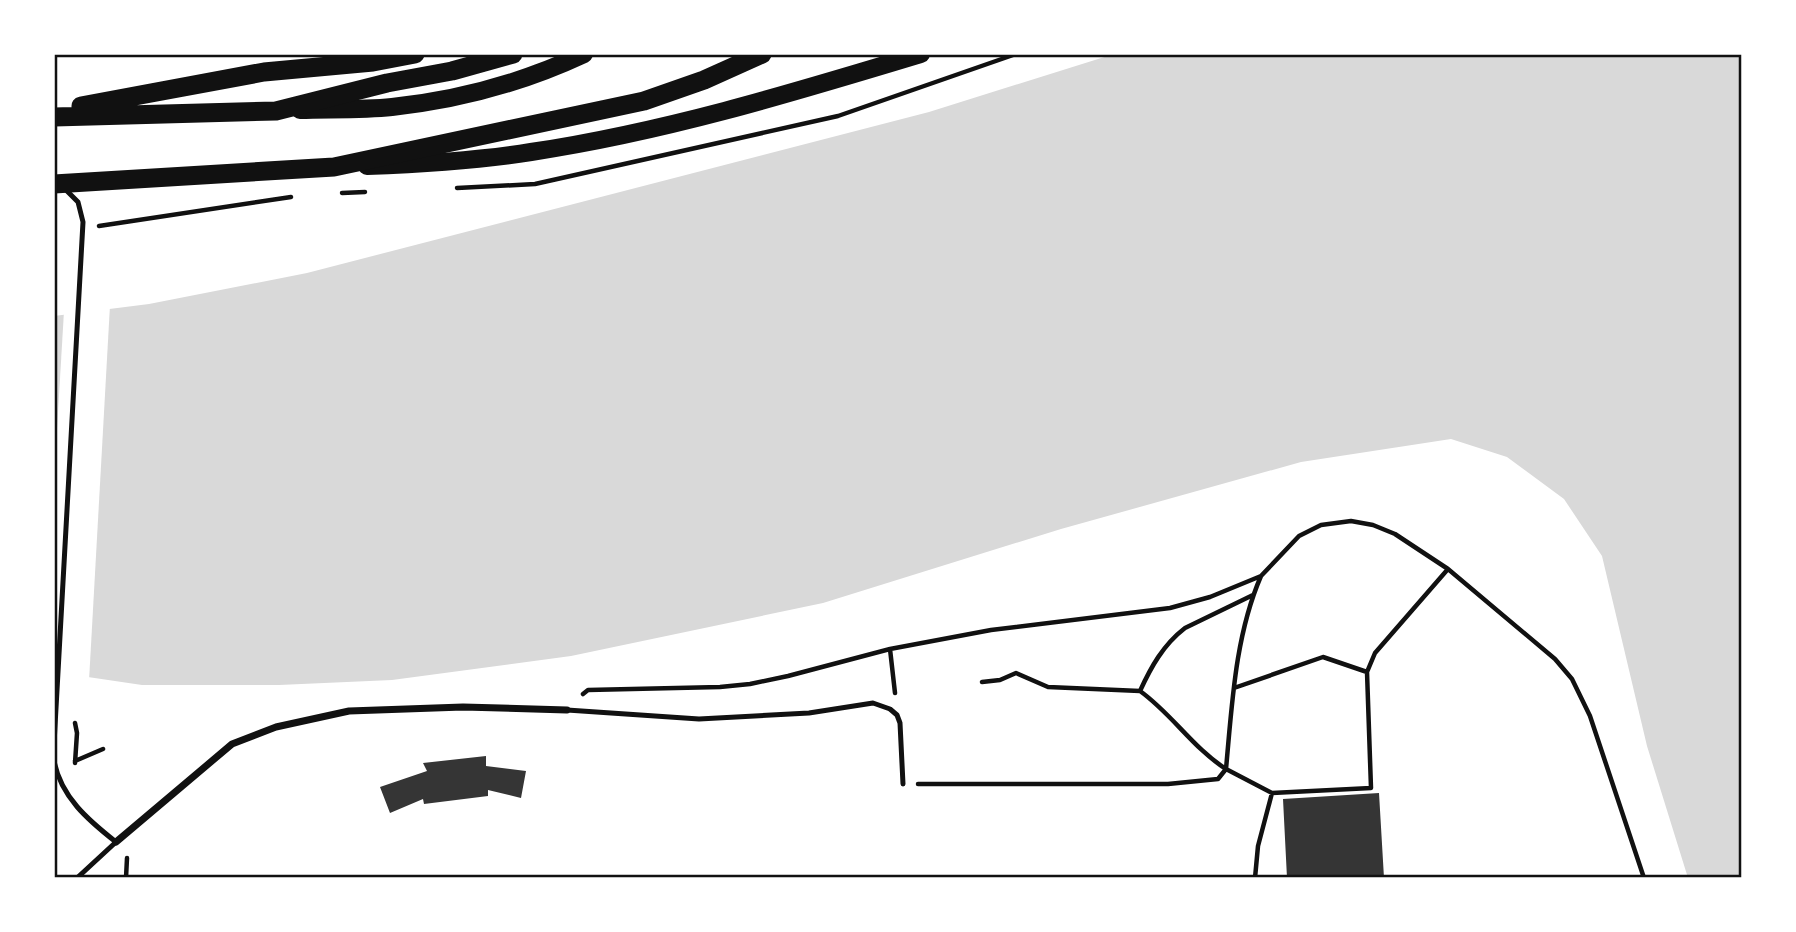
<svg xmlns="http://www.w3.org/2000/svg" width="1796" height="932" viewBox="0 0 1796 932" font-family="'Source Serif 4',serif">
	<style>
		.water { fill: #d9d9d9 }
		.pier { fill: #fff }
		.building { fill: #353535 }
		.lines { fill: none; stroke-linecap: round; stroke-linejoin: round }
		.path { stroke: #111; stroke-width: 4.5 }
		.service { stroke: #111; stroke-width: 5 }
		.minor { stroke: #111; stroke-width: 7 }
		.primary { stroke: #111; stroke-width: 18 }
		.trunk { stroke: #111; stroke-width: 19 }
		.neatline { fill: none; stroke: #111; stroke-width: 2.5 }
	</style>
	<rect width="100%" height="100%" fill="#fff"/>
	<path class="water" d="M 1114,54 L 1742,54 L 1742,878 L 1688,878 L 1647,746 L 1602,556 L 1564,499 L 1507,457 L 1451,439 L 1301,462 L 1061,529 L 823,603 L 571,656 L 392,680 L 279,685 L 142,685 L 54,672 L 54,316 L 149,304 L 307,273 L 929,112 Z"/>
	<path class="pier" d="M 110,305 L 89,681 L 54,676 L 54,480 L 64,311 Z"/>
	<path class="building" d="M 486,756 L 486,766 L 526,771 L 521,798 L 488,790 L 488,796 L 424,804 L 423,799 L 390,813 L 380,787 L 427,771 L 423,763 Z
		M 1379,793 L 1384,878 L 1287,878 L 1283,799 Z"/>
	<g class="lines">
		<path class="path" d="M 457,188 L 535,184 L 838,116 L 1016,54
			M 342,193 L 365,192
			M 99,226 L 291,197
			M 890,649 L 895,693
			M 982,682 L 1000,680 L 1016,673 L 1048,687 L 1140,691 C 1151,667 1163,645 1185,628 L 1253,595
			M 1234,688 L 1323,657 L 1367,672
			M 1140,691 C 1172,714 1193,748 1226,769 C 1232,705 1235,636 1261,576
			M 583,694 L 588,690 L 720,687 L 750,684 L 788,676 L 890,649 L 991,630 L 1170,608 L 1210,597 L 1261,576 L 1299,536 L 1321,525 L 1351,521 L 1373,525 L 1395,534 L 1448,569 L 1555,659 L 1572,679 L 1590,716 L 1644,878
			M 75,761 L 103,749
			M 75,763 L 77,733 L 75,723
			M 918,784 L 1168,784 L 1218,779 L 1226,769 L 1272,793 L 1371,788 L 1367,672 L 1375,653 L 1448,569
			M 126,878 L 127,858
			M 1255,878 L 1258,846 L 1272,793"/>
		<path class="service" d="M 567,710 L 699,719 L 809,713 L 873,703 L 890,709 L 897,715 L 900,723 L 903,784
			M 54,744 L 83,222 L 78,202 L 66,190
			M 54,761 C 61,797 88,820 116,842 L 77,878"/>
		<path class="minor" d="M 116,842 L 232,744 L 276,727 L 349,711 L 463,707 L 567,710"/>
		<path class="primary" d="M 300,110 C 330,109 362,110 392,107 C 458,100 524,82 584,54
			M 367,166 C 422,164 477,161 531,152 C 664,132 792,93 921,54"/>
		<path class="trunk" d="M 81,106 L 264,72 L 373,62 L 415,54
			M 54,117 L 276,111 L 387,83 L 452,71 L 513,54
			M 54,184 L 334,167 L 644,101 L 704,80 L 762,54"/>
	</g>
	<rect width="1796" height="932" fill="none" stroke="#ffffff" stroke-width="112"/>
	<rect x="56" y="56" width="1684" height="820" class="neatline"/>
</svg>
